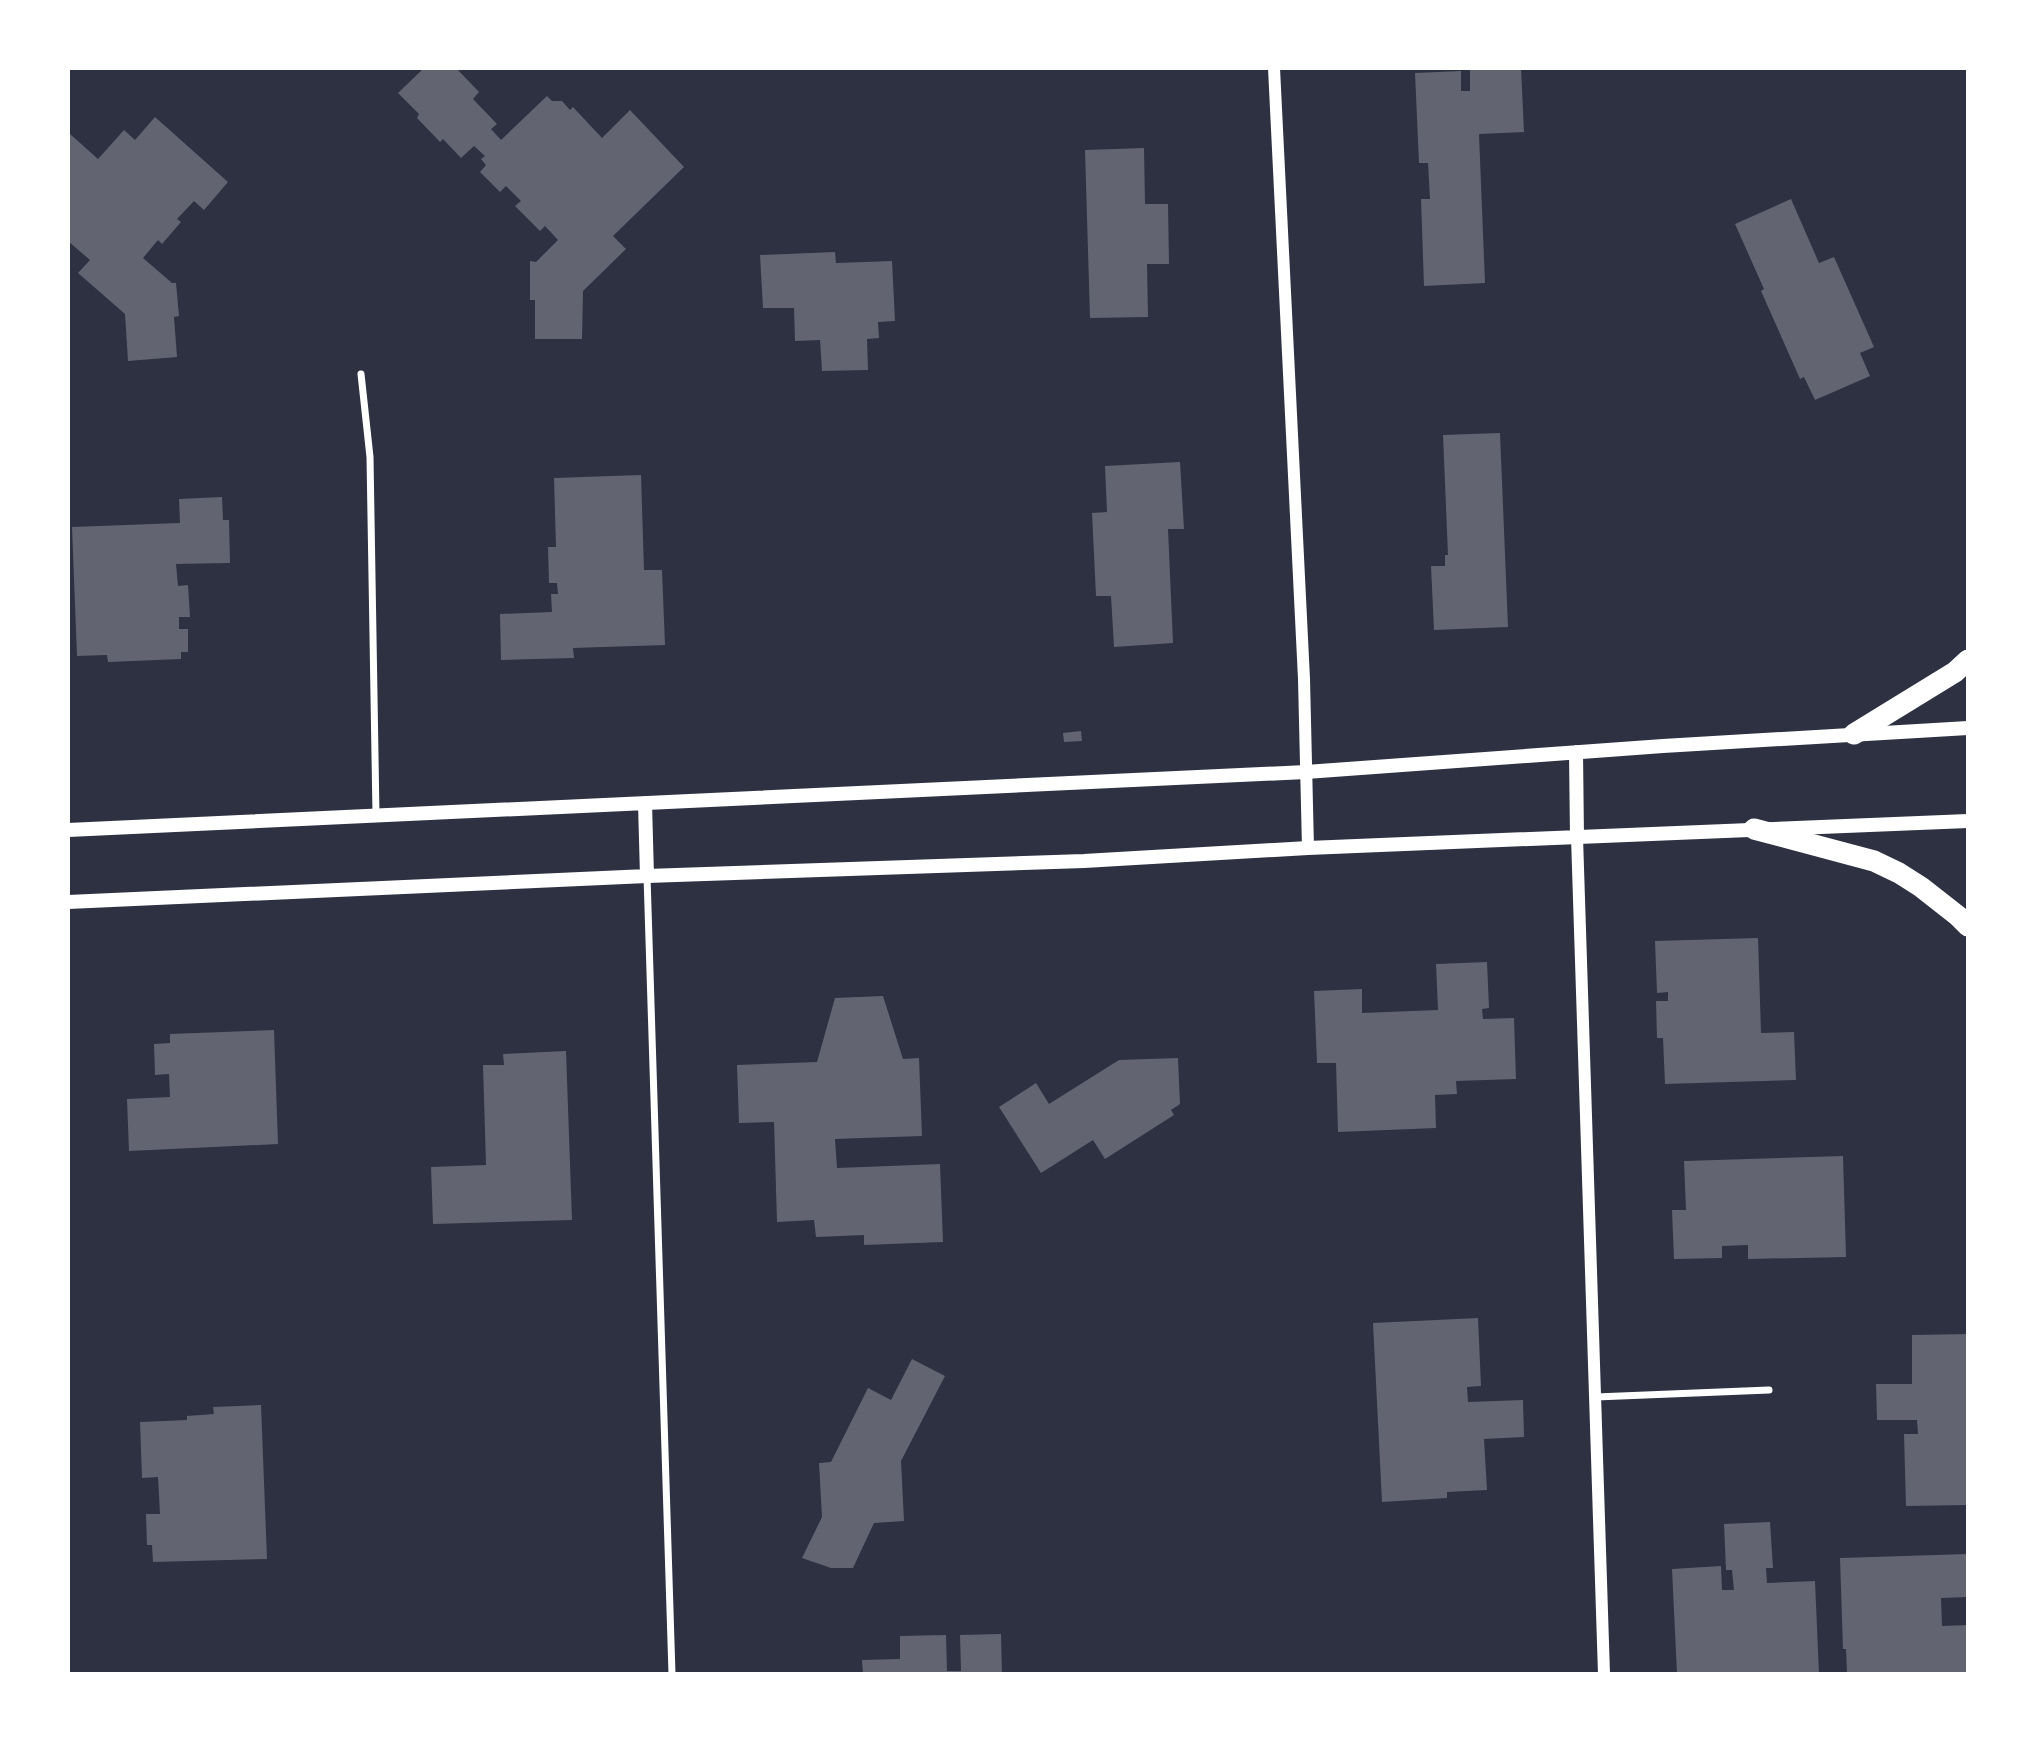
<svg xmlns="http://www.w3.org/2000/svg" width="2036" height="1742" viewBox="0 0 2036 1742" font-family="'DM Sans',sans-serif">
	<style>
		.building { fill: #626471 }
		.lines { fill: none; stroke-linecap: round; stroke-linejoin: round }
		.minor { stroke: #fff; stroke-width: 7 }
		.tertiary { stroke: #fff; stroke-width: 12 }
		.secondary { stroke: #fff; stroke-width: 14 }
		.motorway { stroke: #fff; stroke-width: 21 }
	</style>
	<rect width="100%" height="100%" fill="#2d3142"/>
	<path class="building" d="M 424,68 L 456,68 L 479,92 L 473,99 L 497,124 L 491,129 L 501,140 L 547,96 L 552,101 L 562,101 L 570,110 L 573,107 L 602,138 L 630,110 L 684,167 L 613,236 L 626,249 L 583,291 L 582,339 L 535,339 L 535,300 L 530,300 L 530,261 L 536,262 L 558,240 L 545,226 L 540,231 L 515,206 L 521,201 L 506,186 L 500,192 L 480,172 L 486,165 L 481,159 L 485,156 L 474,146 L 461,158 L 443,139 L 440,142 L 417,118 L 419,114 L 398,93 Z
		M 1470,68 L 1521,68 L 1524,132 L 1479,134 L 1485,283 L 1424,286 L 1421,199 L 1430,199 L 1428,163 L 1419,163 L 1415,73 L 1461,71 L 1461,91 L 1470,91 Z
		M 155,117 L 228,182 L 204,210 L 194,201 L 177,219 L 181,222 L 162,244 L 158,240 L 143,258 L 172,283 L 176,283 L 179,316 L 174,317 L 177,357 L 128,361 L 125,314 L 78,273 L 90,260 L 68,241 L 68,135 L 70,134 L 98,159 L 124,130 L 135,140 Z
		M 1144,148 L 1145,204 L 1168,204 L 1169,264 L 1147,264 L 1148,317 L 1090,318 L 1085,150 Z
		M 1791,199 L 1819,263 L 1834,257 L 1874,347 L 1860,353 L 1870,376 L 1815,400 L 1804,377 L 1800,379 L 1761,291 L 1764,289 L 1735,224 Z
		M 835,252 L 836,263 L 892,261 L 895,321 L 878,322 L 879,338 L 867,339 L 868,370 L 822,371 L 820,340 L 795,341 L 794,308 L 763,308 L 760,255 Z
		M 1500,433 L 1508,627 L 1434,630 L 1431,566 L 1445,566 L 1445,555 L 1448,555 L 1443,435 Z
		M 1180,462 L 1184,529 L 1168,529 L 1173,643 L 1114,647 L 1111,596 L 1096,596 L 1092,513 L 1107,512 L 1105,466 Z
		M 641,475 L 644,570 L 662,570 L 665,645 L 573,648 L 574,658 L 501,660 L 500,614 L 552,612 L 551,594 L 558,594 L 557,583 L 549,583 L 548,547 L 556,547 L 554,478 Z
		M 222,497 L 223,520 L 229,520 L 230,563 L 176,564 L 178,586 L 188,585 L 190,617 L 179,617 L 179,629 L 188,629 L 188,652 L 181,652 L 181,659 L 108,662 L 107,655 L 77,656 L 72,527 L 180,523 L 179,499 Z
		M 1081,731 L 1082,741 L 1064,742 L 1063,733 Z
		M 1758,938 L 1761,1033 L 1794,1032 L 1796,1080 L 1665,1084 L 1663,1038 L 1657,1038 L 1656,1001 L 1668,1001 L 1668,992 L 1657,993 L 1655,941 Z
		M 1487,962 L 1489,1008 L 1482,1009 L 1483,1019 L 1514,1018 L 1516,1079 L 1456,1081 L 1457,1094 L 1435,1095 L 1436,1128 L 1338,1132 L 1336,1063 L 1317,1063 L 1314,991 L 1362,989 L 1362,1013 L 1438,1010 L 1436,964 Z
		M 883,996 L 903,1059 L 919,1058 L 922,1136 L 835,1139 L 837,1168 L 940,1164 L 943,1242 L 864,1245 L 864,1235 L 816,1237 L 814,1220 L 777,1222 L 774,1122 L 739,1123 L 737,1065 L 817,1062 L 835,998 Z
		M 274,1030 L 278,1144 L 129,1151 L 127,1099 L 170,1097 L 169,1074 L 155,1075 L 154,1044 L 170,1043 L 170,1034 Z
		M 566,1051 L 572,1220 L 433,1224 L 431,1167 L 486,1165 L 483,1065 L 504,1065 L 503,1054 Z
		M 1178,1058 L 1180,1104 L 1171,1110 L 1174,1115 L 1105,1159 L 1093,1140 L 1041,1173 L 999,1107 L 1036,1083 L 1049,1104 L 1119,1060 Z
		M 1843,1156 L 1846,1257 L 1748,1259 L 1748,1245 L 1722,1246 L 1722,1258 L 1674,1259 L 1672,1210 L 1686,1210 L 1684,1161 Z
		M 1478,1318 L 1481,1386 L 1467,1387 L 1468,1402 L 1523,1400 L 1524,1437 L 1484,1439 L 1487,1490 L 1447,1492 L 1447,1498 L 1382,1502 L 1373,1323 Z
		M 1968,1334 L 1968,1505 L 1906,1506 L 1904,1434 L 1918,1434 L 1917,1420 L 1877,1420 L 1876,1384 L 1912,1384 L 1912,1335 Z
		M 912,1359 L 945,1376 L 901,1461 L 904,1521 L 874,1523 L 853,1568 L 831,1568 L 802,1558 L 822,1517 L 819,1463 L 831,1462 L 868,1388 L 891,1400 Z
		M 261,1405 L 267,1559 L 153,1562 L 152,1545 L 147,1545 L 146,1514 L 160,1514 L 158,1477 L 142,1478 L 140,1422 L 187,1420 L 187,1416 L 214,1414 L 213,1407 Z
		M 1770,1522 L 1773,1568 L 1766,1568 L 1767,1583 L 1815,1581 L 1819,1674 L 1677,1674 L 1672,1569 L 1721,1566 L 1722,1590 L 1734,1590 L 1732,1570 L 1726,1570 L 1724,1524 Z
		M 1968,1554 L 1968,1597 L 1941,1598 L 1942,1626 L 1968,1625 L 1968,1674 L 1847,1674 L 1846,1649 L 1843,1649 L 1840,1558 Z
		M 1001,1634 L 1002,1674 L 863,1674 L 862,1660 L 900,1659 L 900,1636 L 946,1635 L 947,1671 L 961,1671 L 960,1635 Z"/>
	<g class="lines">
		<path class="minor" d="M 361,374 L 370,457 L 376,815
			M 647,876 L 672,1674
			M 1596,1397 L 1769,1390"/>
		<path class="tertiary" d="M 1274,68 L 1304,679 L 1308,848
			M 1577,837 L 1604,1674"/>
		<path class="secondary" d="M 1576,752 L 1577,837
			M 645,803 L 647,876
			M 68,830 L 1306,772 L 1663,746 L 1968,728
			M 68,902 L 647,876 L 1084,861 L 1308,848 L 1968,821"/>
		<path class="motorway" d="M 1854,734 L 1955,672 L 1968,660
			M 1754,829 L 1874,861 L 1899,873 L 1921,887 L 1958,916 L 1968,926"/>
	</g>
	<rect width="2036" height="1742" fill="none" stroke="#ffffff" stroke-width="140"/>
</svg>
